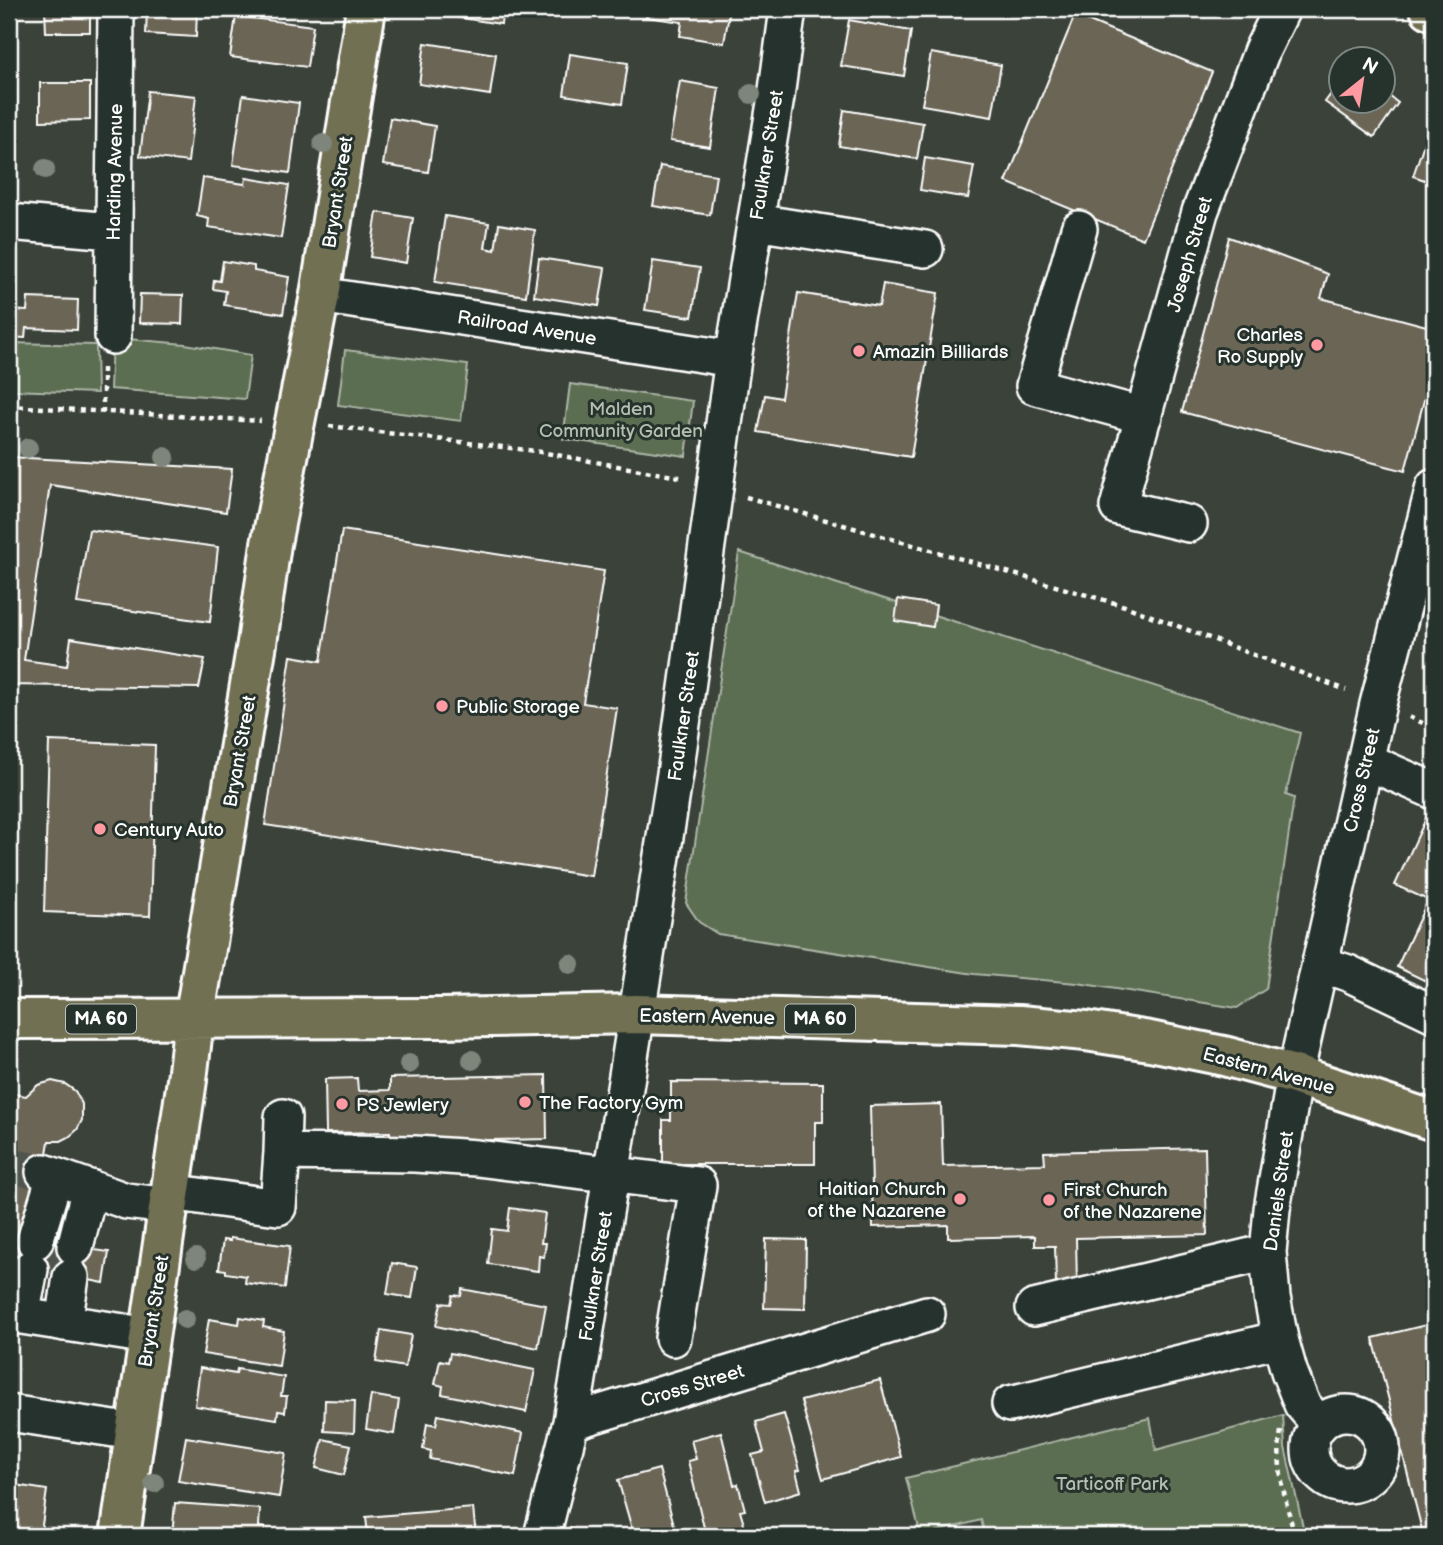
<svg xmlns="http://www.w3.org/2000/svg" width="1443" height="1545" viewBox="0 0 1443 1545" font-family="'Balsamiq Sans',sans-serif">
	<style>
		.green { fill: #5b6e51; stroke: #adb6a8; stroke-width: 2 }
		.building { fill: #6b6554; stroke: #fff; stroke-width: 2 }
		.lines { fill: none; stroke-linecap: round; stroke-linejoin: round }
		.minor-tunnel { stroke: #4f554d; stroke-width: 35; stroke-dasharray: 35 18; stroke-linecap: butt }
		.minor-casing { stroke: #fff; stroke-width: 40 }
		.major-casing { stroke: #fff; stroke-width: 44 }
		.path { stroke: #fff; stroke-width: 4.5; stroke-dasharray: 5 5; stroke-linecap: butt }
		.minor { stroke: #26332d; stroke-width: 35 }
		.major { stroke: #716f52; stroke-width: 38 }
		.tree { fill: #7e867b }
		.poi-dot { fill: #ff9aa2; stroke: #26332d; stroke-width: 2.5 }
		.labels { text-anchor: middle; stroke-width: 6; stroke-linejoin: round; paint-order: stroke }
		.shield { fill: #26332d; stroke: #bec2c0; stroke-width: 2 }
		.shield-label { font-size: 18px; font-weight: bold; fill: #fff }
		.street-label { font-size: 19px; fill: #fff; stroke: #26332d }
		.poi-label { font-size: 19px; fill: #fff; stroke: #26332d; text-anchor: start }
		.park-label { font-size: 19px; fill: #b5beb1; stroke: #26332d }
	</style>
	<rect width="100%" height="100%" fill="#3b4239"/>
	<filter id="ink" filterUnits="userSpaceOnUse"><feTurbulence type="fractalNoise" baseFrequency=".0143" numOctaves="2"/><feDisplacementMap in="SourceGraphic" scale="14" xChannelSelector="R" yChannelSelector="G"/><feConvolveMatrix kernelMatrix="1 2 1 2 8 2 1 2 1" color-interpolation-filters="sRGB"/></filter>
	<g filter="url(#ink)">
		<path class="green" d="M 128,339 L 185,344 L 251,355 L 245,399 L 110,389 L 112,340 Z
			M 9,343 L 96,345 L 97,393 L 9,390 Z
			M 345,350 L 468,365 L 461,421 L 338,405 Z
			M 570,384 L 693,401 L 686,456 L 563,439 Z
			M 739,552 L 1300,733 L 1286,795 L 1294,798 L 1266,989 L 1237,1008 L 1077,983 L 974,974 L 718,934 L 699,922 L 686,903 Z
			M 1283,1415 L 1285,1447 L 1305,1536 L 985,1536 L 981,1520 L 921,1536 L 906,1478 L 1150,1418 L 1156,1450 Z"/>
		<path class="building" d="M 45,9 L 90,9 L 90,32 L 46,32 Z
			M 147,9 L 197,9 L 196,37 L 146,34 Z
			M 429,9 L 503,9 L 501,24 L 429,13 Z
			M 648,9 L 730,9 L 724,43 L 680,36 L 682,22 L 646,17 Z
			M 1075,15 L 1212,72 L 1143,239 L 1006,182 Z
			M 236,16 L 313,26 L 307,67 L 230,57 Z
			M 849,20 L 911,31 L 904,76 L 841,66 Z
			M 425,43 L 496,54 L 490,95 L 419,84 Z
			M 931,53 L 1001,65 L 992,117 L 922,105 Z
			M 570,54 L 628,63 L 622,104 L 564,95 Z
			M 1342,79 L 1342,102 L 1384,102 L 1384,92 L 1398,103 L 1374,137 L 1325,102 Z
			M 680,81 L 719,88 L 710,147 L 670,141 Z
			M 40,83 L 90,83 L 90,120 L 40,121 Z
			M 9,84 L 16,84 L 17,113 L 9,113 Z
			M 148,91 L 196,96 L 188,162 L 140,156 Z
			M 243,95 L 299,103 L 290,173 L 233,165 Z
			M 844,110 L 923,123 L 917,159 L 839,146 Z
			M 1434,114 L 1434,183 L 1413,176 Z
			M 390,118 L 435,126 L 428,172 L 383,165 Z
			M 925,158 L 974,166 L 968,198 L 920,190 Z
			M 660,166 L 716,175 L 710,215 L 653,206 Z
			M 203,178 L 245,184 L 246,178 L 289,185 L 281,238 L 208,227 L 209,219 L 197,216 Z
			M 377,212 L 413,218 L 406,263 L 370,257 Z
			M 445,216 L 489,223 L 485,248 L 495,250 L 499,224 L 535,230 L 526,296 L 435,282 Z
			M 1229,237 L 1328,274 L 1321,298 L 1434,328 L 1434,363 L 1405,471 L 1182,412 Z
			M 539,258 L 605,268 L 599,306 L 534,296 Z
			M 223,261 L 254,266 L 254,271 L 289,277 L 283,314 L 224,305 L 226,291 L 213,289 L 214,280 L 220,281 Z
			M 653,261 L 700,268 L 692,317 L 645,310 Z
			M 883,284 L 938,293 L 911,457 L 758,432 L 765,395 L 781,398 L 798,293 L 879,306 Z
			M 140,294 L 183,295 L 182,324 L 139,323 Z
			M 28,298 L 78,300 L 77,330 L 26,328 L 25,338 L 9,337 L 9,310 L 27,311 Z
			M 9,457 L 232,469 L 226,512 L 50,485 L 24,660 L 67,666 L 71,638 L 205,659 L 199,688 L 9,685 Z
			M 89,530 L 218,547 L 210,622 L 77,603 Z
			M 342,530 L 604,571 L 583,703 L 617,708 L 591,876 L 265,825 L 291,656 L 321,661 Z
			M 898,599 L 936,605 L 933,627 L 895,621 Z
			M 49,741 L 155,745 L 150,916 L 44,912 Z
			M 1428,814 L 1434,817 L 1434,985 L 1397,967 L 1428,900 L 1395,885 Z
			M 546,1075 L 547,1139 L 390,1142 L 390,1132 L 326,1133 L 325,1079 L 357,1078 L 358,1091 L 390,1090 L 390,1078 Z
			M 52,1081 L 65,1084 L 75,1091 L 82,1104 L 82,1120 L 77,1130 L 69,1137 L 61,1141 L 49,1141 L 39,1206 L 26,1240 L 109,1252 L 104,1283 L 9,1264 L 9,1093 L 26,1096 L 38,1085 Z
			M 671,1082 L 823,1083 L 823,1122 L 815,1122 L 815,1164 L 663,1164 L 663,1120 L 671,1120 Z
			M 941,1104 L 943,1166 L 1045,1164 L 1044,1152 L 1205,1148 L 1207,1235 L 1076,1238 L 1077,1285 L 1056,1285 L 1055,1246 L 1035,1246 L 1035,1236 L 948,1238 L 948,1225 L 873,1227 L 870,1106 Z
			M 510,1208 L 545,1213 L 541,1243 L 546,1243 L 544,1257 L 539,1256 L 538,1271 L 488,1264 L 492,1229 L 507,1231 Z
			M 230,1238 L 290,1246 L 285,1288 L 245,1283 L 246,1276 L 226,1273 L 226,1270 L 219,1269 L 223,1240 L 230,1241 Z
			M 766,1239 L 806,1240 L 805,1309 L 764,1308 Z
			M 392,1263 L 417,1267 L 412,1298 L 387,1294 Z
			M 462,1289 L 546,1305 L 538,1348 L 436,1326 L 441,1303 L 451,1304 L 453,1295 L 461,1296 Z
			M 240,1317 L 264,1321 L 263,1327 L 284,1331 L 279,1366 L 203,1354 L 209,1319 L 239,1324 Z
			M 1434,1323 L 1434,1531 L 1423,1534 L 1373,1338 Z
			M 381,1330 L 411,1335 L 405,1367 L 376,1362 Z
			M 450,1353 L 535,1370 L 526,1412 L 442,1394 L 443,1386 L 435,1384 L 440,1360 L 448,1362 Z
			M 200,1368 L 236,1374 L 237,1369 L 284,1377 L 281,1396 L 287,1396 L 285,1412 L 278,1411 L 277,1419 L 195,1406 Z
			M 880,1380 L 901,1457 L 823,1479 L 801,1401 Z
			M 371,1395 L 399,1400 L 394,1434 L 366,1429 Z
			M 325,1400 L 355,1401 L 354,1433 L 324,1431 Z
			M 784,1414 L 800,1470 L 796,1471 L 801,1491 L 765,1502 L 752,1455 L 764,1452 L 756,1422 Z
			M 438,1415 L 523,1433 L 515,1476 L 430,1459 L 431,1451 L 423,1449 L 427,1423 L 436,1425 Z
			M 721,1432 L 734,1485 L 738,1484 L 745,1510 L 740,1511 L 745,1528 L 706,1536 L 688,1461 L 696,1459 L 691,1440 Z
			M 186,1437 L 286,1453 L 279,1497 L 178,1481 Z
			M 323,1439 L 351,1445 L 344,1475 L 316,1468 Z
			M 659,1469 L 677,1536 L 634,1536 L 618,1480 Z
			M 9,1484 L 47,1490 L 41,1532 L 9,1527 Z
			M 175,1503 L 260,1509 L 259,1527 L 265,1528 L 264,1536 L 172,1536 Z
			M 473,1508 L 476,1536 L 368,1536 L 366,1517 Z"/>
		<g class="lines">
			<path class="minor-tunnel" d="M 9,1166 L 44,1172
				M 48,1273 L 53,1244"/>
			<defs>
				<path id="minor" d="M 9,222 L 112,231
					M 756,222 L 925,249
					M 1079,229 L 1034,386 L 1144,416
					M 320,295 L 733,359
					M 113,336 L 116,9
					M 1189,524 L 1118,507 L 1200,212 L 1262,50 L 1282,9
					M 1366,761 L 1434,791
					M 1320,964 L 1348,973 L 1434,1014
					M 282,1152 L 283,1117
					M 44,1172 L 126,1201 L 169,1206
					M 170,1192 L 278,1207 L 282,1152 L 415,1154 L 477,1158 L 698,1185 L 673,1338
					M 35,1241 L 55,1176
					M 75,1247 L 90,1188
					M 1034,1308 L 1268,1252
					M 9,1314 L 149,1336
					M 21,1316 L 30,1269
					M 64,1323 L 71,1277
					M 1010,1404 L 1280,1339
					M 9,1413 L 134,1432
					M1310 1449a36 36 0 1 1 72 0a36 36 0 1 1-72 0Z
					M 571,1422 L 927,1314
					M 1319,1424 L 1302,1404 L 1289,1371 L 1280,1339 L 1272,1297 L 1268,1252 L 1272,1209 L 1295,1075 L 1378,704 L 1434,487
					M 542,1536 L 571,1422 L 611,1176 L 675,774 L 733,359 L 776,97 L 788,9"/>
				<path id="major" d="M 1430,9 L 1434,11
					M 9,1019 L 441,1018 L 637,1014 L 1019,1025 L 1086,1031 L 1150,1041 L 1224,1056 L 1295,1075 L 1434,1121
					M 120,1536 L 187,1080 L 194,1020 L 257,643 L 271,544 L 320,295 L 366,9"/>
			</defs>
			<use href="#minor" class="minor-casing"/>
			<use href="#major" class="major-casing"/>
			<path class="path" d="M 9,406 L 261,421
				M 103,413 L 103,367
				M 329,426 L 535,451 L 684,478
				M 746,497 L 1125,606 L 1346,690
				M 1409,717 L 1434,728
				M 1281,1431 C 1275,1467 1286,1502 1295,1536"/>
			<use href="#minor" class="minor"/>
			<use href="#major" class="major"/>
		</g>
		<g class="tree">
			<circle cx="751" cy="94" r="10"/>
			<circle cx="323" cy="144" r="10"/>
			<circle cx="45" cy="169" r="10"/>
			<circle cx="28" cy="448" r="10"/>
			<circle cx="165" cy="457" r="10"/>
			<circle cx="570" cy="964" r="10"/>
			<circle cx="472" cy="1060" r="10"/>
			<circle cx="409" cy="1064" r="10"/>
			<circle cx="196" cy="1258" r="10"/>
			<circle cx="185" cy="1319" r="10"/>
			<circle cx="154" cy="1483" r="10"/>
		</g>
	</g>
	<g class="poi-dot">
		<circle cx="1317" cy="345" r="7"/>
		<circle cx="859" cy="351" r="7"/>
		<circle cx="442" cy="706" r="7"/>
		<circle cx="100" cy="829" r="7"/>
		<circle cx="525" cy="1102" r="7"/>
		<circle cx="342" cy="1104" r="7"/>
		<circle cx="960" cy="1199" r="7"/>
		<circle cx="1049" cy="1200" r="7"/>
	</g>
	<g class="labels">
		<g class="shield">
			<rect x="66" y="1004.5" width="70" height="29" rx="5"/>
			<rect x="785" y="1004.5" width="70" height="29" rx="5"/>
		</g>
		<g class="shield-label">
			<text x="101" y="1025">MA 60</text>
			<text x="820" y="1025">MA 60</text>
		</g>
		<g class="street-label">
			<text transform="translate(766 155) rotate(-81)" y="7">Faulkner Street</text>
			<text transform="translate(114 172) rotate(-89)" y="7">Harding Avenue</text>
			<text transform="translate(337 192) rotate(-81)" y="7">Bryant Street</text>
			<text transform="translate(1189 254) rotate(-74)" y="7">Joseph Street</text>
			<text transform="translate(527 327) rotate(9)" y="7">Railroad Avenue</text>
			<text transform="translate(683 716) rotate(-82)" y="7">Faulkner Street</text>
			<text transform="translate(239 751) rotate(-80)" y="7">Bryant Street</text>
			<text transform="translate(1361 780) rotate(-77)" y="7">Cross Street</text>
			<text transform="translate(707 1016) rotate(1)" y="7">Eastern Avenue</text>
			<text transform="translate(1269 1070) rotate(15)" y="7">Eastern Avenue</text>
			<text transform="translate(1278 1191) rotate(-82)" y="7">Daniels Street</text>
			<text transform="translate(595 1276) rotate(-81)" y="7">Faulkner Street</text>
			<text transform="translate(153 1311) rotate(-81)" y="7">Bryant Street</text>
			<text transform="translate(692 1385) rotate(-17)" y="7">Cross Street</text>
		</g>
		<g class="poi-label">
			<text x="1303" y="341" text-anchor="end">Charles<tspan x="1303" dy="22">Ro Supply</tspan></text>
			<text x="873" y="358">Amazin Billiards</text>
			<text x="456" y="713">Public Storage</text>
			<text x="114" y="836">Century Auto</text>
			<text x="539" y="1109">The Factory Gym</text>
			<text x="356" y="1111">PS Jewlery</text>
			<text x="946" y="1195" text-anchor="end">Haitian Church<tspan x="946" dy="22">of the Nazarene</tspan></text>
			<text x="1063" y="1196">First Church<tspan x="1063" dy="22">of the Nazarene</tspan></text>
		</g>
		<g class="park-label">
			<text x="621" y="415">Malden<tspan x="621" dy="22">Community Garden</tspan></text>
			<text x="1112" y="1490">Tarticoff Park</text>
		</g>
	</g>
	<rect width="1443" height="1545" fill="none" stroke="#26332d" stroke-width="35"/>
	<rect x="18" y="18" width="1408" height="1510" fill="none" stroke="#fff" stroke-width="2.5" filter="url(#ink)"/>
	<g transform="translate(1362 80) rotate(30)"><circle r="33" fill="#26332d" stroke="#7d8581" stroke-width="2"/>
	<path d="M0-5L12 26L0 18L-12 26Z" fill="#ff9aa2"/>
	<text y="-10" font-size="19" font-weight="bold" text-anchor="middle" fill="#ffffff">N</text>
	</g>
</svg>
